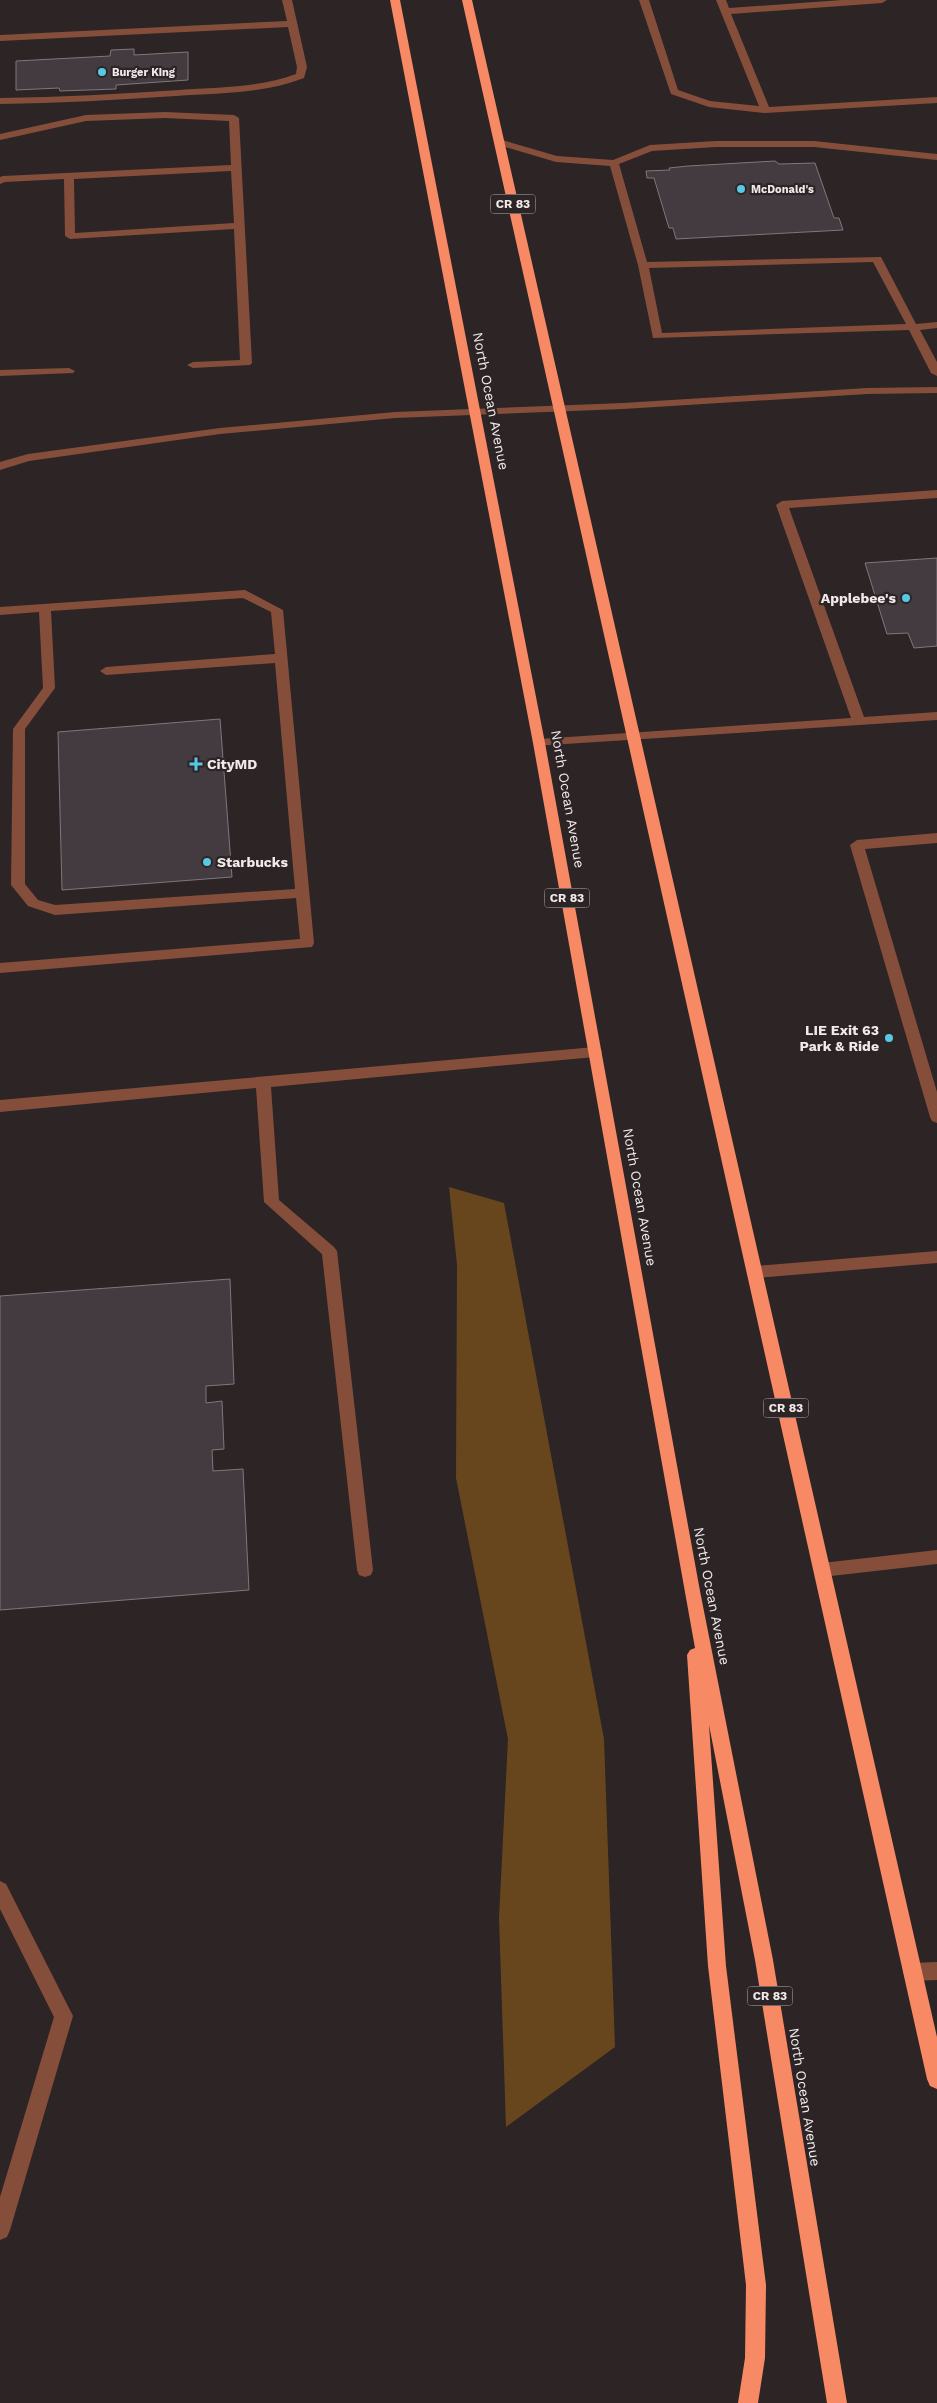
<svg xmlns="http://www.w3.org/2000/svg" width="937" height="2403" viewBox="0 0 937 2403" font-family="'Work Sans',sans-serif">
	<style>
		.forest { fill: #67461d }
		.building { fill: #433b40; stroke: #80777d }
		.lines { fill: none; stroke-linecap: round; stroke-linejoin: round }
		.lane { fill: #854e3b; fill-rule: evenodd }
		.highway { fill: #f78964; fill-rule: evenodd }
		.poi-dot { fill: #59c8e4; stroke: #2d2425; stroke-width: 2 }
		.labels { text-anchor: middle; stroke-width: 4.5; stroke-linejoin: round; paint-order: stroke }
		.far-poi-label { font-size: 11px; font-weight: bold; fill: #f0eaeb; stroke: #2d2425; text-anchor: start }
		.shield { fill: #2d2425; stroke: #b6afb0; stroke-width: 1 }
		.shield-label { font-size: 12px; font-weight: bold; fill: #f0eaeb }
		.street-label { font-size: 14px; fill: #f0eaeb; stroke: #2d2425 }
		.poi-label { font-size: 14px; font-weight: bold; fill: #f0eaeb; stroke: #2d2425; text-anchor: end }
	</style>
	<rect width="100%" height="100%" fill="#2d2425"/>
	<path class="forest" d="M 449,1187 L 504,1203 L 604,1739 L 615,2047 L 506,2127 L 499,1918 L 508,1739 L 456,1478 L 457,1265 Z"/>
	<path class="building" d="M 134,49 L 134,55 L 188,52 L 188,80 L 116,85 L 116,89 L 60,91 L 59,88 L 16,90 L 16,61 L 110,56 L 111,50 Z
		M 775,161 L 779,164 L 815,163 L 834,218 L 839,218 L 843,230 L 676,239 L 673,228 L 669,228 L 654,178 L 647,178 L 646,171 L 670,170 L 669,168 L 688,166 Z
		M 937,558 L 937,646 L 914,648 L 908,633 L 887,634 L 865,563 Z
		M 220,719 L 232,877 L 62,890 L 58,732 Z
		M 230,1279 L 234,1384 L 206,1386 L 206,1403 L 222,1401 L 224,1449 L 212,1450 L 213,1471 L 243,1469 L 249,1590 L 0,1610 L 0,1296 Z"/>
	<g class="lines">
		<path class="lane" d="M 282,0 L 292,0 L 307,67 L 304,78 C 263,94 219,93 176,96 C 117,100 59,103 0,104 L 0,98 C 60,97 120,94 179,90 C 219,87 259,88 296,74 L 297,67 L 288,27 L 0,41 L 0,35 L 287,21 Z
			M 639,0 L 649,0 L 678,90 L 710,101 L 759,106 L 716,0 L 726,0 L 729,8 L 842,0 L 887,0 L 882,3 L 731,14 L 769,107 L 937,97 L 937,103 L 765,113 L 709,107 L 671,94 Z
			M 165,112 L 234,115 L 239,118 L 252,363 L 250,365 L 193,368 L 187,365 L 193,362 L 240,360 L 234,229 L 70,239 L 65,236 L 64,179 L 5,182 L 0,184 L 0,177 L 3,176 L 231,165 L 229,121 L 165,118 L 86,121 L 0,140 L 0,134 L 86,115 ZM 231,171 L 234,223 L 75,233 L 74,179 Z
			M 499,139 L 557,156 L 613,160 L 650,145 L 716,141 L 814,141 L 937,154 L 937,160 L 814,147 L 716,147 L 652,151 L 619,164 L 647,262 L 881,257 L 916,324 L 937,322 L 937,328 L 920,330 L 937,362 L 937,376 L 931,373 L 909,330 L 653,338 L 638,265 L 610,166 L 556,162 L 495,144 L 495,140 ZM 873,262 L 906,324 L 662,333 L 649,268 Z
			M 69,368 L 75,371 L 73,373 L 0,376 L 0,370 Z
			M 937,387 L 937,393 L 867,394 L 623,409 L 395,418 L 220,434 L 29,461 L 0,470 L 0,462 L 28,454 L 220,428 L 395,412 L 623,403 L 867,388 Z
			M 937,490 L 937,498 L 789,508 L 864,717 L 937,712 L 937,720 L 534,746 L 533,743 L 539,739 L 851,718 L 776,505 L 782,501 Z
			M 245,590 L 283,610 L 314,943 L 312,947 L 0,973 L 0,963 L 300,939 L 296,898 L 55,915 L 28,906 L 11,885 L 13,729 L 43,688 L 39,612 L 0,615 L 0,607 ZM 243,598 L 271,612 L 275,654 L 106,667 L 100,671 L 106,675 L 275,663 L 295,889 L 55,905 L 38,900 L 25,884 L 25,729 L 55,688 L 51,611 Z
			M 937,833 L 937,843 L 865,849 L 937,1092 L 937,1123 L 932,1121 L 930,1117 L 850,845 L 857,840 Z
			M 595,1047 L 600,1048 L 602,1052 L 600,1056 L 595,1057 L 271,1087 L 279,1200 L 334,1247 L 337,1251 L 373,1570 L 371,1575 L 365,1577 L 359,1575 L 357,1570 L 322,1254 L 264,1202 L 256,1088 L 0,1112 L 0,1100 Z
			M 937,1251 L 937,1263 L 756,1278 L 751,1276 L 748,1272 L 751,1268 L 756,1266 Z
			M 937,1550 L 937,1564 L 822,1577 L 816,1575 L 814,1570 L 816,1565 L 822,1563 Z
			M 0,1881 L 6,1884 L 73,2016 L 10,2230 L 7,2237 L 0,2240 L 0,2197 L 54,2017 L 0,1909 Z
			M 937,1962 L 937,1980 L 912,1981 L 905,1978 L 903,1972 L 905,1966 L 912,1963 Z"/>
		<path class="highway" d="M 390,0 L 400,0 L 545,743 L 700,1591 L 773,1960 L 847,2403 L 827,2403 L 755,1960 L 709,1725 L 726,1966 L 766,2285 L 765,2358 L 758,2403 L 738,2403 L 745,2358 L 746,2285 L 708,1966 L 687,1655 L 690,1650 L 695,1648 L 533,743 Z
			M 462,0 L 472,0 L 937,2037 L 937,2089 L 930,2086 L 927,2079 Z"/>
	</g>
	<g class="poi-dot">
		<circle cx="102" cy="72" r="5"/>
		<circle cx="741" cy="189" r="5"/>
		<circle cx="906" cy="598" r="5"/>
		<path d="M193.5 756.5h5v5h5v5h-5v5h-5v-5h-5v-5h5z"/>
		<circle cx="207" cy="862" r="5"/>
		<circle cx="889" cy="1038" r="5"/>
	</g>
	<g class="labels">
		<g class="far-poi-label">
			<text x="112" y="76">Burger King</text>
			<text x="751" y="193">McDonald's</text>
		</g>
		<g class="shield">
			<rect x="490.5" y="194.5" width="45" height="19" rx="4"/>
			<rect x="544.5" y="888.5" width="45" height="19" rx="4"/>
			<rect x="763.5" y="1398.5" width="45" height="19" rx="4"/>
			<rect x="747.5" y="1986.5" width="45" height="19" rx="4"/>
		</g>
		<g class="shield-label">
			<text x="513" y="208">CR 83</text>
			<text x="567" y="902">CR 83</text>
			<text x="786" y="1412">CR 83</text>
			<text x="770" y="2000">CR 83</text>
		</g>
		<g class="street-label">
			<text transform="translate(491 401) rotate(79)" y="5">North Ocean Avenue</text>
			<text transform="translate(568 799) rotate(80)" y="5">North Ocean Avenue</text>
			<text transform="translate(640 1197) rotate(80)" y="5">North Ocean Avenue</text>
			<text transform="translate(712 1596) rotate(79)" y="5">North Ocean Avenue</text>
			<text transform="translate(805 2097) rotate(81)" y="5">North Ocean Avenue</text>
		</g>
		<g class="poi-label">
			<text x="896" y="603">Applebee's</text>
			<text x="207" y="769" text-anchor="start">CityMD</text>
			<text x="217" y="867" text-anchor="start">Starbucks</text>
			<text x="879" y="1035">LIE Exit 63<tspan x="879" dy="16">Park &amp; Ride</tspan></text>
		</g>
	</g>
</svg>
